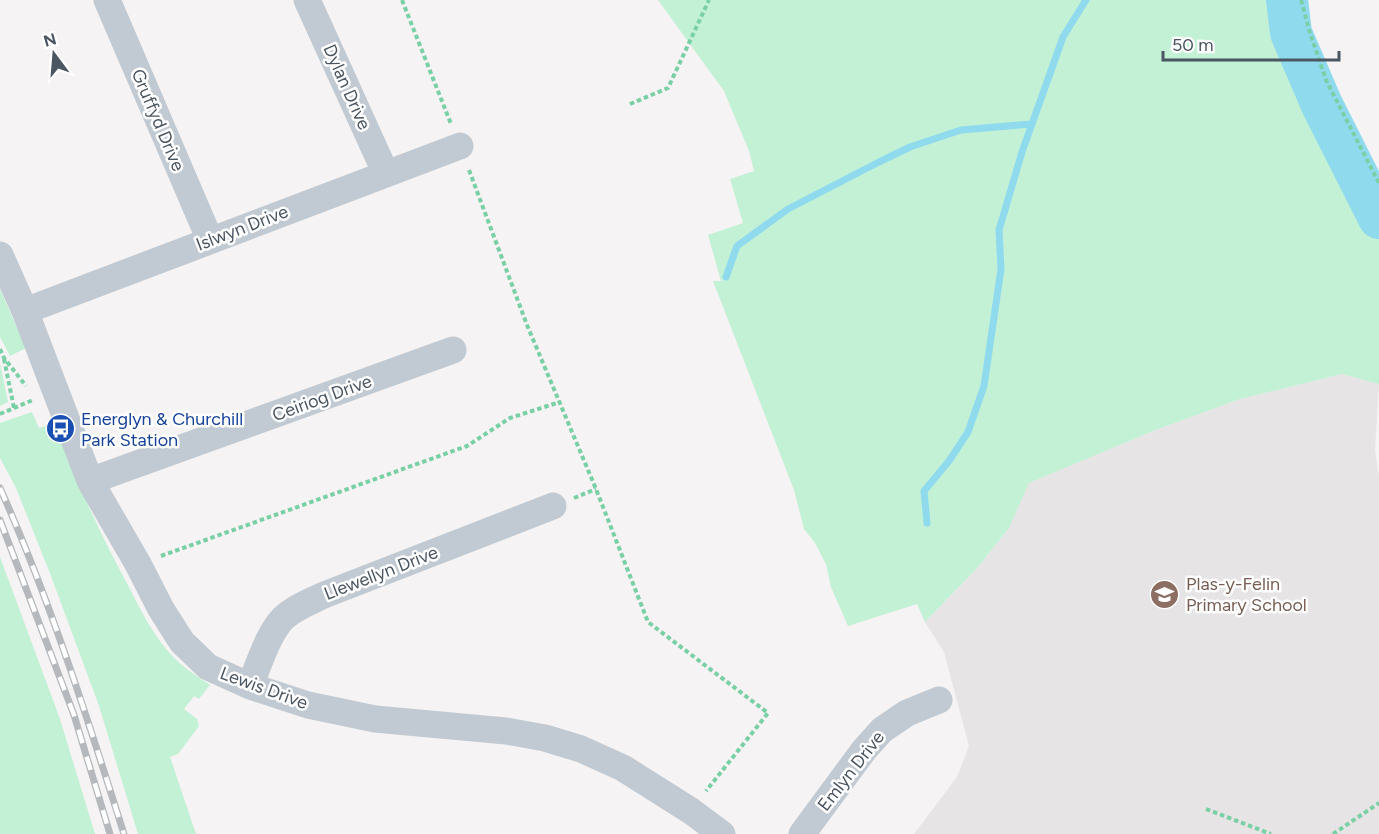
<svg xmlns="http://www.w3.org/2000/svg" width="1379" height="834" viewBox="0 0 1379 834" font-family="Figtree,sans-serif">
	<style>
		.education { fill: #e6e4e5 }
		.green { fill: #c3f1d5 }
		.lines { fill: none; stroke-linecap: round; stroke-linejoin: round }
		.stream { stroke: #90daee; stroke-width: 7 }
		.river { stroke: #90daee; stroke-width: 42 }
		.path { stroke: #7ad0a6; stroke-width: 4; stroke-dasharray: 4.5 3; stroke-linecap: butt }
		.minor { stroke: #c1cad2; stroke-width: 27 }
		.rail-casing { stroke: #b5b8bd; stroke-width: 7 }
		.rail { stroke: #fff; stroke-width: 4.5; stroke-dasharray: 14; stroke-linecap: butt }
		.labels { text-anchor: middle; stroke-width: 5; stroke-linejoin: round; paint-order: stroke }
		.street-label { font-size: 18px; fill: #4a5661; stroke: #fff }
		.transit-label { font-size: 18px; fill: #164399; stroke: #fff; text-anchor: start }
		.education-label { font-size: 18px; fill: #785e54; stroke: #fff; text-anchor: start }
	</style>
	<rect width="100%" height="100%" fill="#f5f3f3"/>
	<path class="education" d="M 1342,374 L 1379,384 L 1375,450 L 1379,477 L 1379,834 L 914,834 L 957,777 L 969,746 L 944,652 L 925,622 L 979,566 L 1009,528 L 1028,483 L 1153,431 L 1240,399 Z"/>
	<path class="green" d="M 658,0 L 1287,0 L 1291,33 L 1322,105 L 1379,218 L 1379,384 L 1342,374 L 1240,399 L 1153,431 L 1029,483 L 1009,528 L 979,566 L 925,622 L 917,604 L 848,626 L 831,587 L 826,564 L 815,543 L 804,529 L 794,490 L 713,281 L 721,281 L 708,235 L 743,223 L 730,179 L 754,171 L 749,151 L 724,91 Z
		M 0,289 L 26,348 L 10,356 L 0,337 Z
		M 0,363 L 8,402 L 0,406 Z
		M 32,412 L 39,428 L 54,423 C 75,479 100,534 129,587 C 140,609 151,631 167,650 C 179,665 194,674 210,685 L 199,699 L 194,696 L 184,709 L 197,719 L 199,726 L 178,754 L 170,757 L 196,834 L 138,834 L 99,706 L 51,576 L 16,488 L 0,458 L 0,423 Z
		M 0,557 L 60,719 L 95,834 L 0,834 Z"/>
	<g class="lines">
		<path class="stream" d="M 726,277 L 737,246 L 788,209 L 879,162 L 910,147 L 961,130 L 1031,124
			M 927,523 L 924,491 L 949,461 L 968,432 L 984,386 L 1001,269 L 999,230 L 1022,152 L 1063,37 L 1086,0"/>
		<path class="river" d="M 1287,0 L 1291,33 L 1322,105 L 1379,218"/>
		<path class="path" d="M 402,0 L 451,124
			M 1301,0 L 1310,33 L 1326,80 L 1379,183
			M 630,104 L 668,88 L 709,0
			M 469,170 L 527,325 L 596,489 L 648,622 L 768,713 L 706,791
			M 0,349 L 4,358 L 26,386
			M 4,359 L 14,408
			M 0,414 L 33,400
			M 574,498 L 596,489
			M 161,556 L 467,446 L 510,418 L 560,402
			M 1206,809 L 1271,834
			M 1333,834 L 1379,803"/>
		<path class="minor" d="M 107,0 L 210,240
			M 307,0 L 386,174
			M 0,255 L 25,311 L 90,481 L 138,564 L 161,609 L 182,642 L 208,667 L 250,686 L 308,705 L 375,719 L 506,731 L 545,738 L 581,749 L 623,768 L 691,811 L 722,834
			M 25,311 L 460,146
			M 90,481 L 453,350
			M 250,686 C 258,667 270,627 287,615 C 298,606 312,601 324,595 L 553,506
			M 802,834 L 864,750 L 882,730 L 907,713 L 939,700"/>
		<defs>
			<path id="rail" d="M 0,488 C 50,600 87,717 124,834
				M 0,520 L 74,715 L 110,834"/>
		</defs>
		<use href="#rail" class="rail-casing"/>
		<use href="#rail" class="rail"/>
	</g>
	<defs>
		<symbol id="bus-disc" viewBox="-11 -11 22 22"><circle r="9.5" fill="#1a4fb4" stroke="#fff"/><path d="M-5-6H5V4H4V6H2V4H-2V6H-4V4H-5ZM-3.5-4V0h7V-4ZM-3.5 1.2v1.5H-2V1.2ZM2 1.2v1.5H3.5V1.2Z" fill="#fff"/></symbol>
		<symbol id="school-disc" viewBox="-11 -11 22 22"><circle r="9.5" fill="#8d6e63" stroke="#fff"/><path d="M0-5L7-2L0 1L-7-2ZM-4 1L0 2.5L4 1V4Q0 6-4 4Z" fill="#fff"/></symbol>
	</defs>
	<g fill-rule="evenodd">
		<use href="#bus-disc" x="44" y="412" width="33" height="33"/>
		<use href="#school-disc" x="1148" y="578" width="33" height="33"/>
	</g>
	<g class="labels">
		<g class="street-label">
			<text transform="translate(347 87) rotate(66)" y="6">Dylan Drive</text>
			<text transform="translate(158 120) rotate(67)" y="6">Gruffyd Drive</text>
			<text transform="translate(242 228) rotate(-21)" y="6">Islwyn Drive</text>
			<text transform="translate(322 398) rotate(-20)" y="6">Ceiriog Drive</text>
			<text transform="translate(381 573) rotate(-21)" y="6">Llewellyn Drive</text>
			<text transform="translate(264 688) rotate(20)" y="6">Lewis Drive</text>
			<text transform="translate(851 771) rotate(-52)" y="6">Emlyn Drive</text>
		</g>
		<g class="transit-label">
			<text x="81" y="425">Energlyn &amp; Churchill<tspan x="81" dy="21">Park Station</tspan></text>
		</g>
		<g class="education-label">
			<text x="1186" y="590">Plas-y-Felin<tspan x="1186" dy="21">Primary School</tspan></text>
		</g>
	</g>
	<g transform="translate(54 54) rotate(344)" stroke="#ffffff" stroke-width="4.5" paint-order="stroke">
	<path d="M0-4.5L10 22L0 15L-10 22Z" fill="#4a5661"/>
	<text y="-9" font-size="16" font-weight="bold" text-anchor="middle" fill="#4a5661">N</text>
	</g>
	<path d="M1163 51v9h176v-9" fill="none" stroke="#4a5661" stroke-width="3"/>
	<text x="1172" y="51" font-size="18" fill="#4a5661" stroke="#ffffff" stroke-width="4.5" paint-order="stroke">50 m</text>
</svg>
